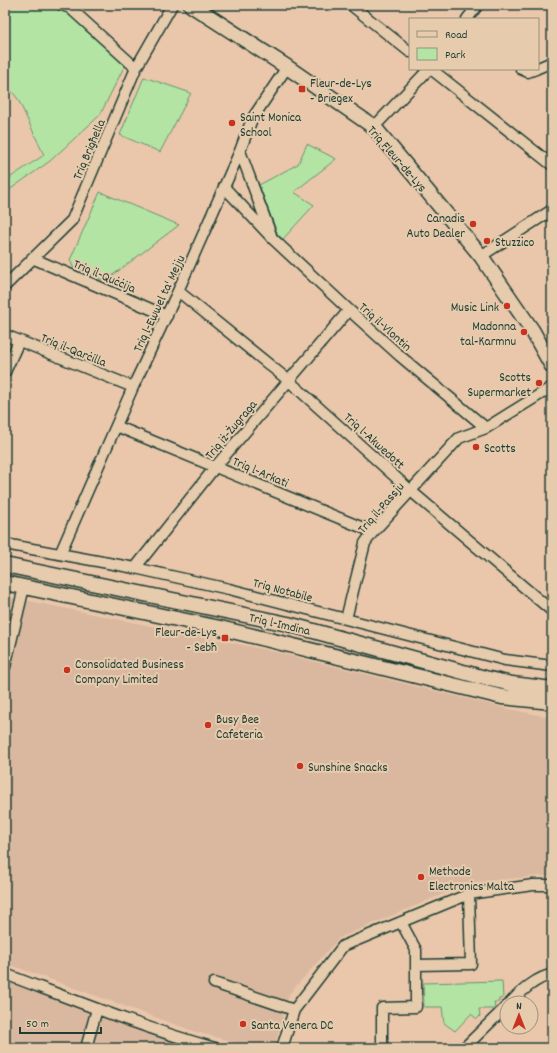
<svg xmlns="http://www.w3.org/2000/svg" width="557" height="1053" viewBox="0 0 557 1053" font-family="Dekko,sans-serif">
	<style>
		.built { fill: #d9b89f }
		.green { fill: #b3e4a4; stroke: #69906c }
		.lines { fill: none; stroke-linecap: round; stroke-linejoin: round }
		.minor-casing { stroke: #1f3d34; stroke-width: 13 }
		.secondary-casing { stroke: #1f3d34; stroke-width: 17 }
		.minor { stroke: #e6cbad; stroke-width: 10 }
		.secondary { stroke: #e6cbad; stroke-width: 14 }
		.poi-dot { fill: #c8321e; stroke: #e6cbad; stroke-width: 1.5 }
		.labels { text-anchor: middle; stroke-width: 4; stroke-linejoin: round; paint-order: stroke }
		.poi-label { font-size: 13px; fill: #1f3d34; stroke: #e6cbad; text-anchor: start }
		.street-label { font-size: 13px; fill: #1f3d34; stroke: #e6cbad }
	</style>
	<rect width="100%" height="100%" fill="#eac7ab"/>
	<filter id="ink" filterUnits="userSpaceOnUse"><feTurbulence type="fractalNoise" baseFrequency=".025" numOctaves="2"/><feDisplacementMap in="SourceGraphic" scale="8" xChannelSelector="R" yChannelSelector="G"/><feConvolveMatrix kernelMatrix="1 2 1 2 8 2 1 2 1" color-interpolation-filters="sRGB"/></filter>
	<g filter="url(#ink)">
		<path class="built" d="M 5,596 L 267,650 L 509,709 L 552,718 L 552,876 L 537,876 L 469,883 L 339,938 L 289,994 L 274,1048 L 255,1048 L 193,1031 L 5,963 Z
			M 5,979 L 153,1035 L 193,1048 L 5,1048 Z"/>
		<path class="green" d="M 5,5 L 46,5 L 67,12 L 125,65 L 100,115 L 50,161 L 5,193 L 5,181 L 44,155 L 18,99 L 5,83 Z
			M 144,77 L 191,93 L 160,152 L 120,135 Z
			M 307,144 L 336,159 L 294,192 L 314,205 L 283,239 L 278,235 L 259,185 L 298,164 Z
			M 100,192 L 179,225 L 105,281 L 73,267 L 70,260 Z
			M 502,981 L 503,998 L 499,999 L 499,1002 L 494,1002 L 495,1009 L 479,1009 L 480,1016 L 477,1019 L 471,1014 L 455,1031 L 444,1023 L 442,1007 L 424,1007 L 423,983 Z"/>
		<g class="lines">
			<defs>
				<path id="minor" d="M 62,5 L 70,8 L 136,68
					M 351,5 L 410,52
					M 467,19 L 478,5
					M 538,68 L 552,62
					M 431,69 L 552,165
					M 521,69 L 528,72 L 536,69
					M 374,127 L 429,69
					M 240,151 L 271,235
					M 224,187 L 273,239 L 349,310 L 400,356 L 486,428
					M 481,256 L 552,210
					M 32,258 L 167,316
					M 5,286 L 72,220 L 136,68 L 172,5
					M 178,291 L 288,380 L 411,491 L 552,611
					M 5,335 L 133,387
					M 5,372 L 19,341
					M 116,426 L 373,532
					M 5,544 L 135,568 L 229,589 L 505,660 L 552,666
					M 60,554 L 133,387 L 178,291 L 240,151 L 252,119 L 287,67
					M 135,568 L 216,466 L 349,310
					M 346,619 L 365,543 L 373,532 L 459,438 L 486,428 L 552,387
					M 5,667 L 24,587
					M 416,965 L 471,964 L 469,894
					M 5,974 C 74,1000 143,1028 215,1048
					M 214,983 L 294,1010
					M 510,1003 C 519,993 538,976 552,975
					M 86,1048 L 97,1009
					M 282,1048 L 294,1010 L 343,946 L 469,894 L 533,885 L 552,885
					M 382,1048 L 382,1008 L 416,1007 L 416,950 L 401,922
					M 464,1048 L 507,1006"/>
				<path id="secondary" d="M 191,5 L 287,67 L 374,127 L 481,256 L 532,330 L 552,366
					M 5,565 L 288,624 L 485,678 L 512,684 L 552,689
					M 5,583 L 220,628 L 502,697 L 552,702"/>
			</defs>
			<use href="#minor" class="minor-casing"/>
			<use href="#secondary" class="secondary-casing"/>
			<use href="#minor" class="minor"/>
			<use href="#secondary" class="secondary"/>
		</g>
	</g>
	<g class="poi-dot">
		<rect x="298" y="85" width="8" height="8" rx="2"/>
		<circle cx="232" cy="123" r="4"/>
		<circle cx="473" cy="224" r="4"/>
		<circle cx="487" cy="241" r="4"/>
		<circle cx="507" cy="306" r="4"/>
		<circle cx="524" cy="332" r="4"/>
		<circle cx="539" cy="383" r="4"/>
		<circle cx="476" cy="447" r="4"/>
		<rect x="221" y="634" width="8" height="8" rx="2"/>
		<circle cx="67" cy="670" r="4"/>
		<circle cx="208" cy="725" r="4"/>
		<circle cx="300" cy="766" r="4"/>
		<circle cx="421" cy="877" r="4"/>
		<circle cx="243" cy="1024" r="4"/>
	</g>
	<g class="labels">
		<g class="poi-label">
			<text x="310" y="87">Fleur-de-Lys<tspan x="310" dy="15">- Briegex</tspan></text>
			<text x="240" y="121">Saint Monica<tspan x="240" dy="15">School</tspan></text>
			<text x="465" y="222" text-anchor="end">Canadis<tspan x="465" dy="15">Auto Dealer</tspan></text>
			<text x="495" y="246">Stuzzico</text>
			<text x="499" y="311" text-anchor="end">Music Link</text>
			<text x="516" y="330" text-anchor="end">Madonna<tspan x="516" dy="15">tal-Karmnu</tspan></text>
			<text x="531" y="381" text-anchor="end">Scotts<tspan x="531" dy="15">Supermarket</tspan></text>
			<text x="484" y="452">Scotts</text>
			<text x="217" y="636" text-anchor="end">Fleur-de-Lys<tspan x="217" dy="15">- Sebħ</tspan></text>
			<text x="75" y="668">Consolidated Business<tspan x="75" dy="15">Company Limited</tspan></text>
			<text x="216" y="723">Busy Bee<tspan x="216" dy="15">Cafeteria</tspan></text>
			<text x="308" y="771">Sunshine Snacks</text>
			<text x="429" y="875">Methode<tspan x="429" dy="15">Electronics Malta</tspan></text>
			<text x="251" y="1029">Santa Venera DC</text>
		</g>
		<g class="street-label">
			<text transform="translate(88 149) rotate(-67)" y="5">Triq Brigħella</text>
			<text transform="translate(398 158) rotate(49)" y="5">Triq Fleur-de-Lys</text>
			<text transform="translate(105 275) rotate(23)" y="5">Triq il-Quċċija</text>
			<text transform="translate(158 303) rotate(-65)" y="5">Triq l-Ewwel ta' Mejju</text>
			<text transform="translate(386 326) rotate(42)" y="5">Triq il-Vlontin</text>
			<text transform="translate(74 349) rotate(22)" y="5">Triq il-Qarċilla</text>
			<text transform="translate(230 429) rotate(-50)" y="5">Triq iż-Żugraga</text>
			<text transform="translate(375 440) rotate(42)" y="5">Triq l-Akwedott</text>
			<text transform="translate(261 471) rotate(23)" y="5">Triq l-Arkati</text>
			<text transform="translate(380 507) rotate(-49)" y="5">Triq il-Passju</text>
			<text transform="translate(283 589) rotate(15)" y="5">Triq Notabile</text>
			<text transform="translate(280 623) rotate(13)" y="5">Triq l-Imdina</text>
		</g>
	</g>
	<rect width="557" height="1053" fill="none" stroke="#e6cbad" stroke-width="20"/>
	<rect x="10" y="10" width="537" height="1033" fill="none" stroke="#1f3d34" stroke-width="1.5" filter="url(#ink)"/>
	<rect x="409" y="18" width="130" height="52" fill="#e6cbad" stroke="#96927d"/>
	<rect x="417" y="31" width="20" height="6" fill="#e6cbad" stroke="#96927d"/>
	<text x="445" y="38" font-size="12" fill="#1f3d34">Road</text>
	<rect x="417" y="48" width="20" height="12" fill="#b3e4a4" stroke="#96927d"/>
	<text x="445" y="58" font-size="12" fill="#1f3d34">Park</text>
	<g transform="translate(519 1015)"><circle r="19" fill="#e6cbad" stroke="#96927d"/>
	<path d="M0-3L7 15L0 10L-7 15Z" fill="#c8321e"/>
	<text y="-6" font-size="11" font-weight="bold" text-anchor="middle" fill="#1f3d34">N</text>
	</g>
	<path d="M20 1027v6h81v-6" fill="none" stroke="#1f3d34" stroke-width="2"/>
	<text x="26" y="1027" font-size="12" fill="#1f3d34" stroke="#e6cbad" stroke-width="3" paint-order="stroke">50 m</text>
</svg>
